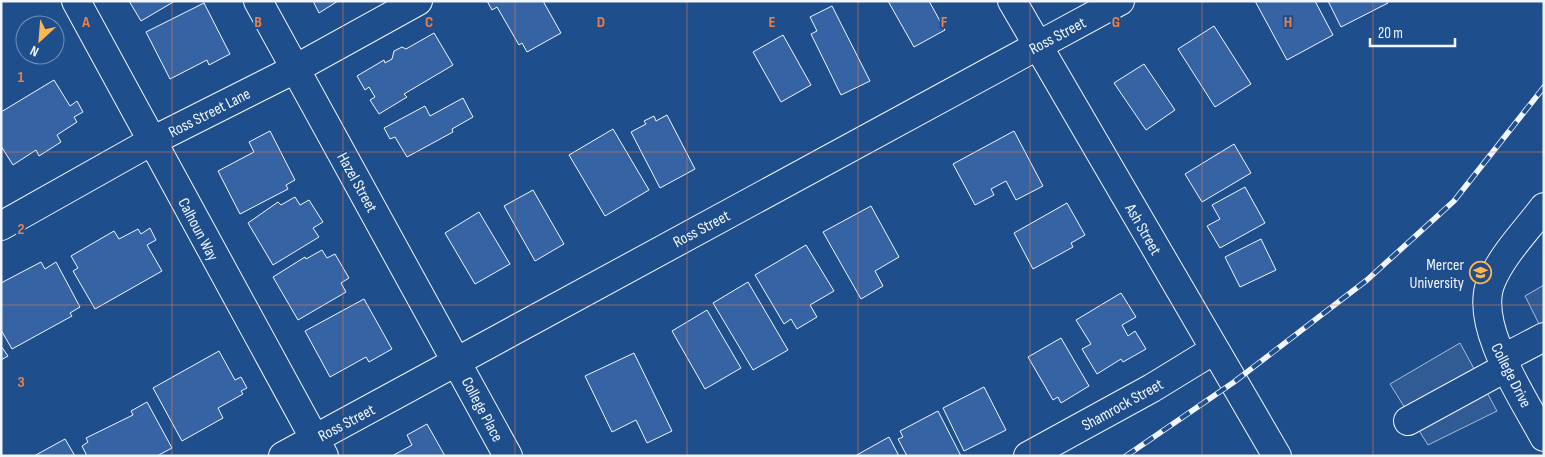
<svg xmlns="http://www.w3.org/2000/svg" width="1545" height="457" viewBox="0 0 1545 457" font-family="'Sofia Sans Condensed',sans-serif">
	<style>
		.built { fill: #305b95; stroke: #a8bbd7 }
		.building { fill: #3563a3; stroke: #f2f6ff }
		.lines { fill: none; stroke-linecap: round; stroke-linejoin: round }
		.minor-casing { stroke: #f2f6ff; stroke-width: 30 }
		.minor { stroke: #1f4e8c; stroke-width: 28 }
		.rail-casing { stroke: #f2f6ff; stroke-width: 5.5 }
		.rail { stroke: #1f4e8c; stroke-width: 4; stroke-dasharray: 11; stroke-linecap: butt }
		.grid { fill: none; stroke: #ea8049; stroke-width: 1; stroke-opacity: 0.55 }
		.labels { text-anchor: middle; stroke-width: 4; stroke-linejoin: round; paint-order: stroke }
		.street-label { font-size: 16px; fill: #f2f6ff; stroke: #1f4e8c }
		.poi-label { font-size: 16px; fill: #f2f6ff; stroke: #1f4e8c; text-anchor: end }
		.grid-label { font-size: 16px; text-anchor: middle; font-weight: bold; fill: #ea8049; stroke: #1f4e8c; stroke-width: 4; stroke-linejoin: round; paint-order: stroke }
	</style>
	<rect width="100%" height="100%" fill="#1f4e8c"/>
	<path class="built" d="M 1544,285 L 1544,334 L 1525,296 Z
		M 1460,343 L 1497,411 L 1428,445 L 1390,384 Z"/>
	<path class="building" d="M 129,1 L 175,1 L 141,21 Z
		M 313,1 L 338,1 L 319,13 Z
		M 487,1 L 543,1 L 561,33 L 527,52 L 522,43 L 519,45 L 497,7 L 492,10 Z
		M 888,1 L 929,1 L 945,30 L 914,47 Z
		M 1255,1 L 1315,1 L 1333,35 L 1287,60 Z
		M 1328,1 L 1387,1 L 1388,3 L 1341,27 Z
		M 204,3 L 230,54 L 209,65 L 207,60 L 170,79 L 146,32 Z
		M 832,6 L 870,81 L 841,95 L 811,34 L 817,31 L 810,17 Z
		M 1214,26 L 1251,84 L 1215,107 L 1178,49 Z
		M 434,33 L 453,65 L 404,94 L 407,97 L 379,114 L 370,100 L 375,97 L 369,87 L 365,90 L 357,76 L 384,60 L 385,63 L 392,59 L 394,51 L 402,47 L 406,49 Z
		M 783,35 L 811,85 L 781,102 L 753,52 Z
		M 1144,64 L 1175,110 L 1146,130 L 1114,83 Z
		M 54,80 L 70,106 L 77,101 L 83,112 L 74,117 L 77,122 L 57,135 L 61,142 L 39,156 L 36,150 L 13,165 L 1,146 L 1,112 Z
		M 463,98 L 473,117 L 452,129 L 453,132 L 407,157 L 395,137 L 390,139 L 384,128 L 425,106 L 430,116 Z
		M 667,115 L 695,169 L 660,188 L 631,132 L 646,124 L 644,121 L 654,116 L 656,121 Z
		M 613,129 L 649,190 L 605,216 L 569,155 Z
		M 270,131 L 295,180 L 286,185 L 288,189 L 240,214 L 218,171 L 254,152 L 249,142 Z
		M 1014,131 L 1043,186 L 1016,200 L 1006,181 L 991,189 L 994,195 L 975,205 L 953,164 Z
		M 1234,144 L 1251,173 L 1202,202 L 1185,174 Z
		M 1245,187 L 1265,223 L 1220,248 L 1207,226 L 1220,219 L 1212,205 Z
		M 533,190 L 564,244 L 535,261 L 504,206 Z
		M 295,197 L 300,205 L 309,200 L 323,222 L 313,228 L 319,237 L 273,265 L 248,223 L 278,202 L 281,205 Z
		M 1067,203 L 1085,235 L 1071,243 L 1073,247 L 1033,269 L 1014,233 Z
		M 871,206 L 899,257 L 875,271 L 883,286 L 861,299 L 823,232 Z
		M 479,212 L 510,264 L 475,284 L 445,233 Z
		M 150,228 L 156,240 L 147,245 L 162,271 L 95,309 L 73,271 L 78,268 L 71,256 L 114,231 L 119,239 L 138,229 L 141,234 Z
		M 1261,239 L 1276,270 L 1240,287 L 1225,257 Z
		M 806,245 L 834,291 L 810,305 L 817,317 L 797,329 L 791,319 L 784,324 L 755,275 Z
		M 322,250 L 327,258 L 335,254 L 349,278 L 341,283 L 346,292 L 298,320 L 273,277 L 305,257 L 306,259 Z
		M 41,262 L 45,269 L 56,262 L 80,307 L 70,313 L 72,316 L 12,349 L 1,330 L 1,283 Z
		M 748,282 L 788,350 L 753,370 L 713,303 Z
		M 1121,293 L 1136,317 L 1122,325 L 1128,336 L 1135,331 L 1146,349 L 1123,362 L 1121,359 L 1097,374 L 1082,349 L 1091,344 L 1076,320 Z
		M 364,299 L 392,349 L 369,362 L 366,357 L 330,377 L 305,331 Z
		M 707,310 L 741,368 L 705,389 L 672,331 Z
		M 1061,338 L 1089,386 L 1061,403 L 1058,397 L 1053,400 L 1028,357 Z
		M 1,346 L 8,356 L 1,360 Z
		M 219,351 L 235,380 L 241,377 L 247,388 L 241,391 L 243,394 L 218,408 L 223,418 L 182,441 L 153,388 Z
		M 634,353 L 672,431 L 647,443 L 636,420 L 612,432 L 585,376 Z
		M 984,387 L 1006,430 L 964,451 L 943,408 Z
		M 147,402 L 172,448 L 157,456 L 87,456 L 82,446 L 88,442 L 86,438 L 133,415 L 131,411 Z
		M 938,411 L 961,456 L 907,456 L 898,439 L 903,437 L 900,431 Z
		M 427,424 L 445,456 L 392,456 L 412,445 L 407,435 Z
		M 889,437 L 899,456 L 855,456 Z
		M 65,439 L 75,456 L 34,456 Z"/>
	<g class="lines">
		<defs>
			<path id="minor" d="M 76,1 L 324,456
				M 258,1 L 508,456
				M 1012,1 L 1277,456
				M 1544,207 C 1526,231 1502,255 1491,282 C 1473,325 1524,399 1544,437
				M 1,226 L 152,141 L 295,69 L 418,1
				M 1502,359 L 1544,337
				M 1408,421 L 1507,367
				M 283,456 L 1120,1
				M 1028,456 L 1152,388 L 1214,350"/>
		</defs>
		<use href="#minor" class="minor-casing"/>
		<use href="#minor" class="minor"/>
		<defs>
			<path id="rail" d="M 1126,456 L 1234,382 L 1367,280 L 1454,201 L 1544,87"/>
		</defs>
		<use href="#rail" class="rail-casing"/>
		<use href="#rail" class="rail"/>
	</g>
	<path class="grid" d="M 172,1 L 172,456M 343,1 L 343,456M 515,1 L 515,456M 687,1 L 687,456M 858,1 L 858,456M 1030,1 L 1030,456M 1202,1 L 1202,456M 1373,1 L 1373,456M 1,152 L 1544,152M 1,305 L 1544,305"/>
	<defs>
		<symbol id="university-ring" viewBox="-11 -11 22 22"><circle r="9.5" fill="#1f4e8c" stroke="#ffb74d" stroke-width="1.5"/><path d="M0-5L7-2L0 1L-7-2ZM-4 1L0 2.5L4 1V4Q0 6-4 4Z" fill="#ffb74d"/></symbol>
	</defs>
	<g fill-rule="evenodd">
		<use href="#university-ring" x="1468" y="260" width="25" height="25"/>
	</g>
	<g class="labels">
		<g class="street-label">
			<text transform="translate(1057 35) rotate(-28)" y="6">Ross Street</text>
			<text transform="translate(209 112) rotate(-27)" y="6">Ross Street Lane</text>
			<text transform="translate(358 182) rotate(61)" y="6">Hazel Street</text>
			<text transform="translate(701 228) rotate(-28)" y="6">Ross Street</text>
			<text transform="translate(199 229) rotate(62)" y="6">Calhoun Way</text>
			<text transform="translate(1144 229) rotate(60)" y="6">Ash Street</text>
			<text transform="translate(1512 375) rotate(63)" y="6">College Drive</text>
			<text transform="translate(1122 404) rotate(-29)" y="6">Shamrock Street</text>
			<text transform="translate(483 409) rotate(62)" y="6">College Place</text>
			<text transform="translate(346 422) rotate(-28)" y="6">Ross Street</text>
		</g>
		<g class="poi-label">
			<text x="1464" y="270">Mercer<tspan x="1464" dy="18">University</tspan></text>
		</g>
	</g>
	<g class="grid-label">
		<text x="86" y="27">A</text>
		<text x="258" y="27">B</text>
		<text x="429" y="27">C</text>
		<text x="601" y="27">D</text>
		<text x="772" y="27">E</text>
		<text x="944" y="27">F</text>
		<text x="1116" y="27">G</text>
		<text x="1288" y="27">H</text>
		<text x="21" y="82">1</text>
		<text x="21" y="234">2</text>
		<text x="21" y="387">3</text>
	</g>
	<rect width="1545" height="457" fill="none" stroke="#f2f6ff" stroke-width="5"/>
	<g transform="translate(40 40) rotate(206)"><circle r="24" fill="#1f4e8c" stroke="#7391ba"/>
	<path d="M0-4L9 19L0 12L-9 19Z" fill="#ffb74d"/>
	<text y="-8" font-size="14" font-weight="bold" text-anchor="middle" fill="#f2f6ff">N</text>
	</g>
	<path d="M1370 38v8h85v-8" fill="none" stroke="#f2f6ff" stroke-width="2.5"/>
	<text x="1378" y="38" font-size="15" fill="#f2f6ff" stroke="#1f4e8c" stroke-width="4" paint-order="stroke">20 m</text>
</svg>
